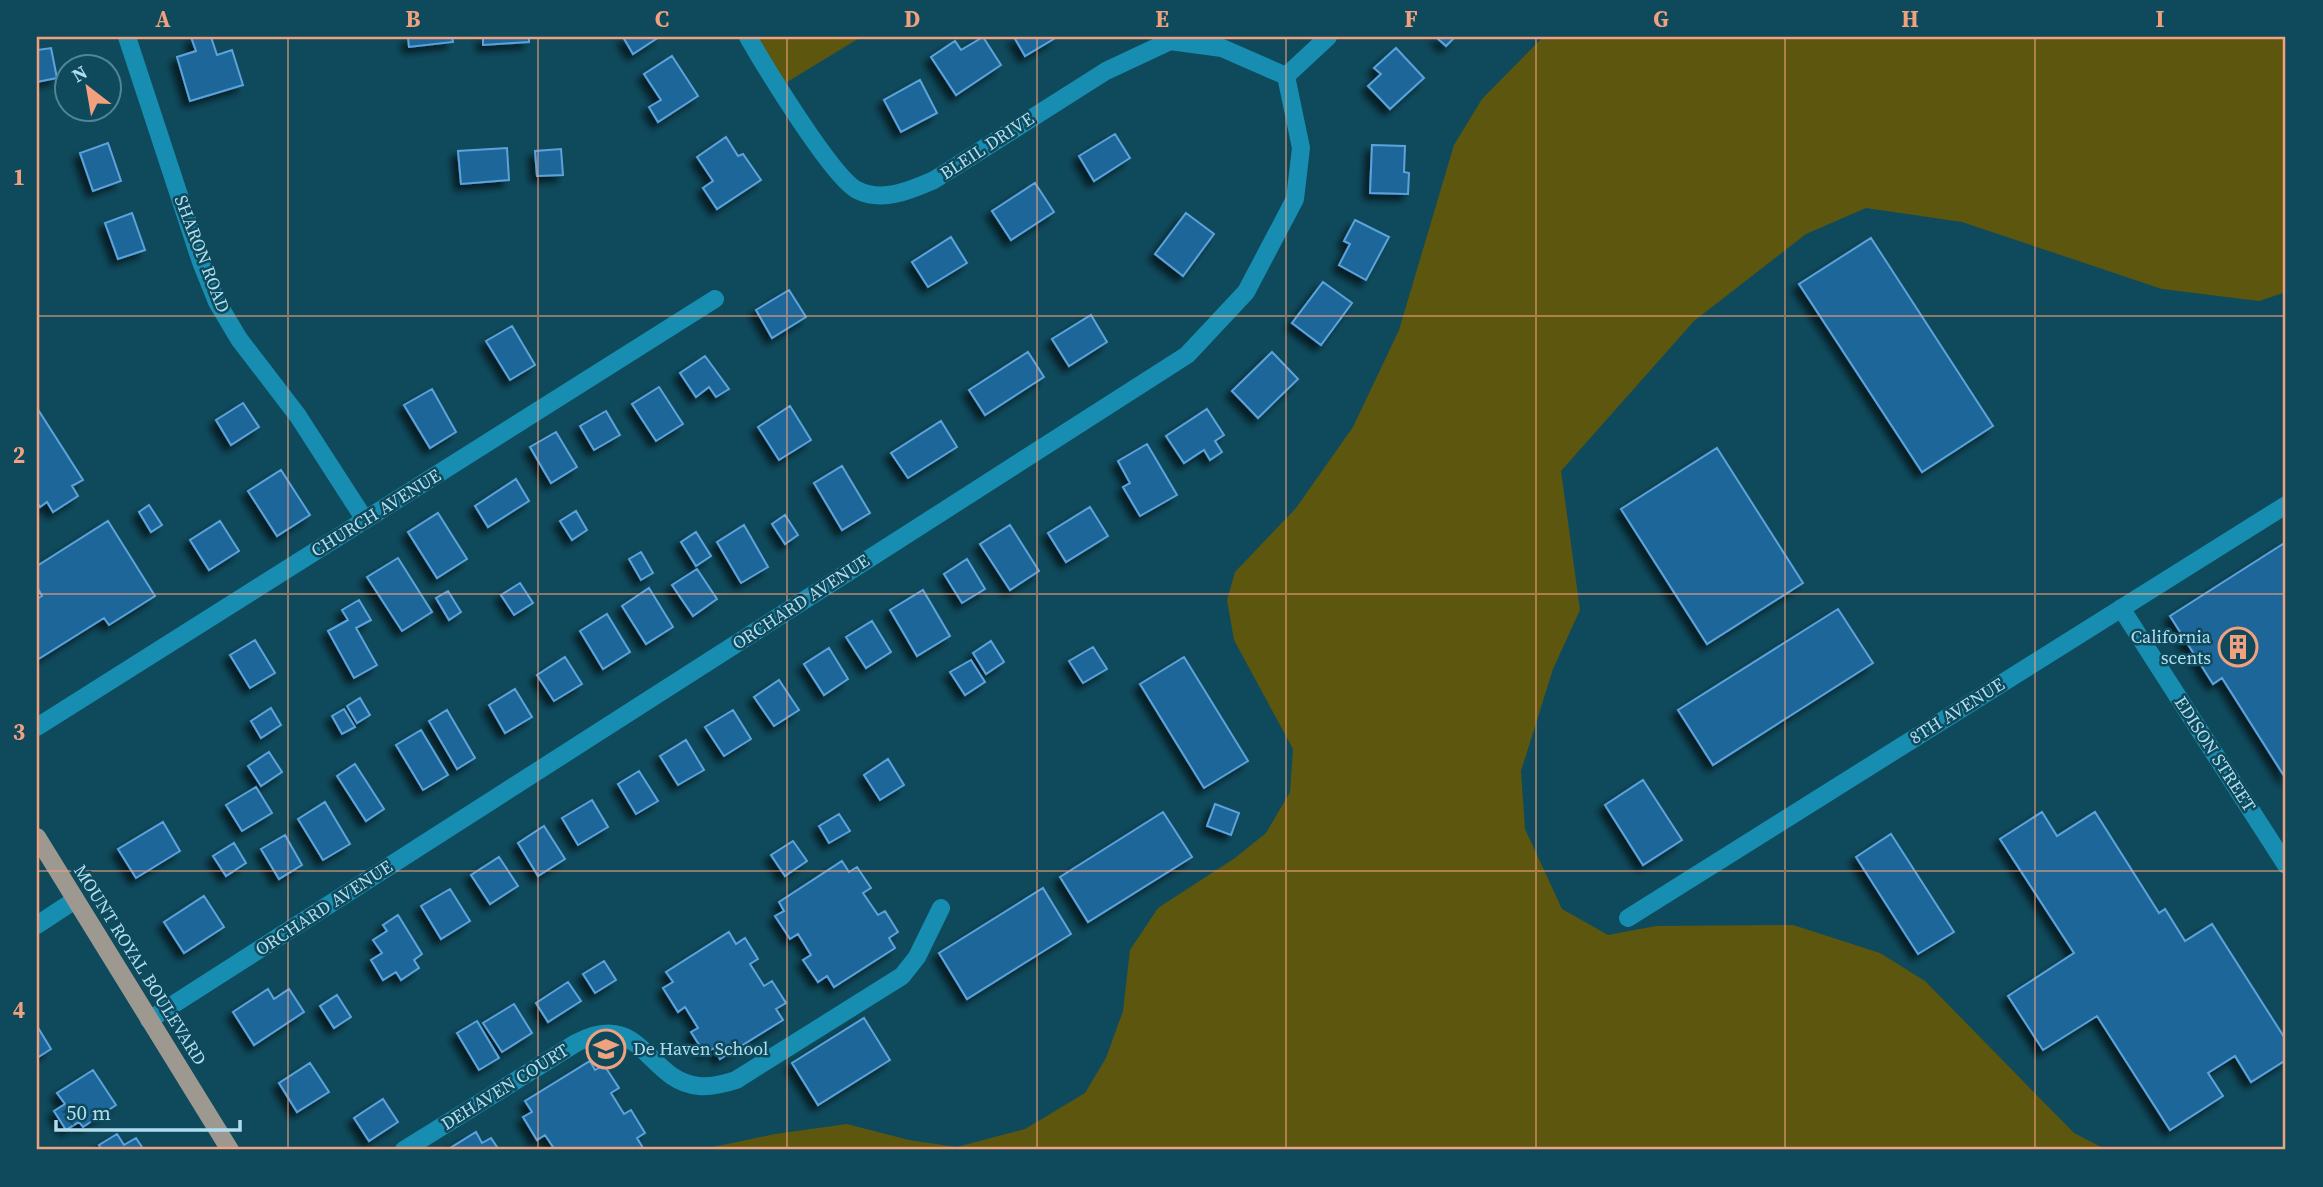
<svg xmlns="http://www.w3.org/2000/svg" width="2323" height="1187" viewBox="0 0 2323 1187" font-family="'Source Serif 4',serif">
	<style>
		.green { fill: #5c560e }
		.building { fill: #1c669a; stroke: #5da3db; stroke-width: 2; filter: url(#shadow) }
		.lines { fill: none; stroke-linecap: round; stroke-linejoin: round }
		.minor { stroke: #178eb1; stroke-width: 18 }
		.major { stroke: #9d9991; stroke-width: 18 }
		.grid { fill: none; stroke: #f2a17e; stroke-width: 2; stroke-opacity: 0.55 }
		.labels { text-anchor: middle; stroke-width: 5; stroke-linejoin: round; paint-order: stroke }
		.street-label { font-size: 18px; fill: #b0def0; stroke: #0f4a5c }
		.poi-label { font-size: 18px; fill: #b0def0; stroke: #0f4a5c; text-anchor: end }
		.neatline { fill: none; stroke: #f2a17e; stroke-width: 2.5 }
		.grid-label { font-size: 23px; text-anchor: middle; font-weight: bold; fill: #f2a17e }
	</style>
	<defs>
		<filter id="shadow"><feDropShadow dx="-6" dy="6" stdDeviation="3.5" flood-color="#0009"/></filter>
	</defs>
	<rect width="100%" height="100%" fill="#0f4a5c"/>
	<path class="green" d="M 748,37 L 861,37 L 779,87 Z
		M 1543,37 L 2286,37 L 2286,292 L 2259,301 L 2162,289 L 1962,222 L 1866,208 L 1806,234 L 1694,321 L 1561,471 L 1580,610 L 1553,669 L 1521,771 L 1525,829 L 1562,909 L 1608,935 L 1656,926 L 1793,925 L 1880,953 L 1925,981 L 2074,1133 L 2107,1150 L 699,1150 L 775,1134 L 847,1124 L 909,1140 L 957,1147 L 1025,1129 L 1085,1093 L 1106,1058 L 1123,1011 L 1130,950 L 1158,908 L 1235,858 L 1266,833 L 1290,792 L 1293,749 L 1234,640 L 1227,600 L 1235,572 L 1296,508 L 1353,427 L 1399,330 L 1454,145 L 1482,99 Z"/>
	<path class="building" d="M 191,37 L 211,37 L 217,55 L 232,50 L 243,85 L 190,101 L 177,57 L 196,51 Z
		M 408,37 L 452,37 L 453,42 L 409,47 Z
		M 483,37 L 529,37 L 529,42 L 483,45 Z
		M 623,37 L 659,37 L 633,54 Z
		M 983,37 L 1001,65 L 956,95 L 931,57 L 955,41 L 961,50 Z
		M 1014,37 L 1057,37 L 1025,56 Z
		M 1436,37 L 1455,37 L 1446,46 Z
		M 51,48 L 57,78 L 37,82 L 37,50 Z
		M 1396,48 L 1424,78 L 1390,109 L 1368,86 L 1381,74 L 1374,68 Z
		M 672,56 L 698,96 L 658,122 L 649,107 L 661,100 L 644,74 Z
		M 920,80 L 937,113 L 901,132 L 884,100 Z
		M 1115,134 L 1130,158 L 1094,181 L 1079,156 Z
		M 726,137 L 738,156 L 743,154 L 761,180 L 717,209 L 703,188 L 713,181 L 697,157 Z
		M 108,143 L 121,181 L 93,191 L 80,153 Z
		M 1372,145 L 1405,146 L 1404,172 L 1409,173 L 1408,194 L 1370,193 Z
		M 507,148 L 509,180 L 461,184 L 458,151 Z
		M 561,149 L 563,175 L 537,176 L 535,151 Z
		M 1035,183 L 1054,212 L 1011,240 L 992,211 Z
		M 132,213 L 145,250 L 118,259 L 105,223 Z
		M 1186,213 L 1214,234 L 1183,276 L 1155,254 Z
		M 1355,220 L 1389,237 L 1366,280 L 1339,265 L 1350,244 L 1344,241 Z
		M 951,237 L 967,263 L 928,287 L 912,262 Z
		M 1871,238 L 1993,426 L 1922,472 L 1799,284 Z
		M 1323,282 L 1352,303 L 1321,345 L 1292,323 Z
		M 789,290 L 806,317 L 772,338 L 756,310 Z
		M 1091,315 L 1107,342 L 1069,366 L 1052,339 Z
		M 512,326 L 535,365 L 510,380 L 486,341 Z
		M 1028,352 L 1044,377 L 985,415 L 969,390 Z
		M 1272,352 L 1298,379 L 1258,418 L 1232,391 Z
		M 705,356 L 729,389 L 716,397 L 709,387 L 696,397 L 680,373 Z
		M 659,387 L 683,424 L 656,441 L 632,404 Z
		M 432,389 L 456,432 L 430,448 L 404,405 Z
		M 243,403 L 259,427 L 231,445 L 216,420 Z
		M 790,406 L 811,440 L 779,460 L 758,427 Z
		M 37,408 L 83,480 L 72,486 L 78,496 L 53,512 L 47,502 L 40,507 L 37,502 Z
		M 1207,409 L 1224,435 L 1215,441 L 1222,452 L 1210,460 L 1204,450 L 1184,463 L 1166,436 Z
		M 606,411 L 620,435 L 594,450 L 580,426 Z
		M 941,421 L 957,447 L 908,478 L 891,453 Z
		M 556,432 L 577,467 L 551,483 L 530,447 Z
		M 1147,444 L 1177,495 L 1140,516 L 1123,487 L 1130,483 L 1118,461 Z
		M 1717,448 L 1803,583 L 1707,644 L 1621,509 Z
		M 842,466 L 870,513 L 842,530 L 814,483 Z
		M 281,470 L 310,515 L 277,536 L 248,491 Z
		M 516,479 L 529,501 L 488,527 L 475,506 Z
		M 149,505 L 162,525 L 151,532 L 139,512 Z
		M 1090,507 L 1108,536 L 1066,562 L 1048,533 Z
		M 576,511 L 587,530 L 572,540 L 560,521 Z
		M 438,513 L 467,559 L 437,578 L 408,532 Z
		M 785,515 L 798,535 L 785,544 L 772,524 Z
		M 108,521 L 155,596 L 109,625 L 104,618 L 37,660 L 37,599 L 42,596 L 37,587 L 37,566 Z
		M 220,521 L 239,551 L 209,570 L 190,540 Z
		M 744,525 L 768,567 L 741,583 L 717,542 Z
		M 1010,525 L 1039,571 L 1010,590 L 980,544 Z
		M 696,532 L 711,556 L 696,566 L 681,542 Z
		M 2286,542 L 2286,779 L 2222,678 L 2213,684 L 2170,616 Z
		M 641,552 L 653,573 L 641,580 L 629,559 Z
		M 398,558 L 432,612 L 402,631 L 367,577 Z
		M 967,559 L 985,589 L 962,603 L 944,574 Z
		M 697,569 L 717,599 L 693,616 L 672,585 Z
		M 520,583 L 533,603 L 514,615 L 501,595 Z
		M 649,588 L 673,627 L 646,644 L 622,606 Z
		M 923,590 L 950,636 L 917,656 L 890,610 Z
		M 448,591 L 461,612 L 449,620 L 436,598 Z
		M 359,600 L 371,620 L 356,628 L 377,665 L 354,678 L 328,631 L 348,620 L 342,610 Z
		M 1838,609 L 1873,663 L 1713,765 L 1678,710 Z
		M 607,614 L 630,652 L 603,669 L 580,631 Z
		M 872,621 L 891,652 L 866,668 L 846,637 Z
		M 255,640 L 275,673 L 250,688 L 230,655 Z
		M 991,641 L 1004,662 L 986,674 L 973,653 Z
		M 1093,647 L 1107,669 L 1083,683 L 1069,661 Z
		M 829,648 L 848,679 L 824,695 L 804,664 Z
		M 565,657 L 582,684 L 554,701 L 537,675 Z
		M 1184,657 L 1248,761 L 1204,788 L 1140,684 Z
		M 971,660 L 985,682 L 965,695 L 950,672 Z
		M 779,680 L 799,710 L 774,726 L 754,697 Z
		M 515,689 L 532,717 L 505,733 L 489,705 Z
		M 360,698 L 370,715 L 357,723 L 347,706 Z
		M 271,708 L 281,725 L 261,738 L 251,721 Z
		M 344,709 L 355,727 L 342,734 L 332,716 Z
		M 447,710 L 475,758 L 457,769 L 429,721 Z
		M 733,710 L 751,739 L 724,756 L 705,727 Z
		M 421,730 L 448,775 L 423,790 L 396,745 Z
		M 686,740 L 704,770 L 678,785 L 660,756 Z
		M 269,752 L 282,772 L 261,786 L 248,766 Z
		M 888,759 L 904,785 L 880,800 L 864,775 Z
		M 355,764 L 384,809 L 366,821 L 337,776 Z
		M 639,771 L 658,801 L 636,814 L 618,784 Z
		M 1643,780 L 1682,840 L 1643,865 L 1605,805 Z
		M 256,787 L 272,813 L 242,831 L 226,805 Z
		M 592,800 L 608,827 L 578,845 L 562,818 Z
		M 325,802 L 350,844 L 323,860 L 298,819 Z
		M 1215,804 L 1239,813 L 1231,835 L 1207,826 Z
		M 1163,812 L 1192,857 L 1088,922 L 1060,877 Z
		M 2042,812 L 2057,836 L 2095,812 L 2159,913 L 2165,909 L 2185,941 L 2212,924 L 2286,1040 L 2286,1060 L 2251,1082 L 2235,1056 L 2208,1073 L 2223,1096 L 2170,1130 L 2097,1016 L 2043,1050 L 2008,996 L 2074,953 L 2000,839 Z
		M 839,814 L 850,831 L 829,843 L 819,826 Z
		M 163,822 L 180,851 L 136,878 L 118,849 Z
		M 544,826 L 565,859 L 538,876 L 518,843 Z
		M 1891,834 L 1954,932 L 1918,954 L 1856,857 Z
		M 285,835 L 302,865 L 279,879 L 261,849 Z
		M 793,841 L 807,861 L 785,876 L 771,855 Z
		M 234,843 L 246,863 L 226,876 L 213,856 Z
		M 499,857 L 518,886 L 490,904 L 471,875 Z
		M 842,861 L 849,872 L 857,867 L 871,888 L 863,893 L 878,915 L 885,911 L 898,932 L 889,938 L 895,948 L 834,987 L 827,976 L 818,982 L 803,960 L 811,955 L 798,934 L 790,939 L 775,916 L 784,911 L 779,902 Z
		M 1043,888 L 1071,934 L 967,999 L 939,953 Z
		M 450,889 L 470,921 L 441,939 L 421,906 Z
		M 204,896 L 224,927 L 184,953 L 164,922 Z
		M 398,915 L 422,954 L 414,960 L 419,968 L 401,980 L 396,972 L 383,980 L 371,960 L 382,953 L 373,940 L 387,931 L 383,925 Z
		M 729,932 L 736,944 L 745,938 L 758,959 L 750,964 L 764,986 L 772,981 L 786,1003 L 776,1009 L 783,1020 L 720,1059 L 714,1048 L 705,1054 L 691,1032 L 698,1028 L 685,1007 L 678,1012 L 663,988 L 673,982 L 666,972 Z
		M 604,961 L 616,980 L 595,993 L 583,974 Z
		M 568,982 L 581,1001 L 548,1022 L 536,1003 Z
		M 268,989 L 274,999 L 289,989 L 304,1012 L 254,1045 L 233,1012 Z
		M 337,995 L 351,1017 L 334,1028 L 320,1006 Z
		M 514,1004 L 532,1033 L 502,1052 L 483,1023 Z
		M 864,1018 L 890,1060 L 818,1105 L 792,1063 Z
		M 477,1021 L 499,1058 L 479,1070 L 457,1033 Z
		M 37,1026 L 51,1049 L 37,1058 Z
		M 590,1061 L 595,1070 L 604,1065 L 619,1088 L 611,1093 L 624,1114 L 631,1110 L 645,1133 L 637,1138 L 643,1148 L 640,1150 L 555,1150 L 545,1135 L 537,1140 L 523,1117 L 532,1112 L 525,1101 Z
		M 310,1063 L 329,1092 L 297,1112 L 279,1083 Z
		M 93,1070 L 116,1105 L 83,1127 L 79,1122 L 66,1130 L 54,1111 L 65,1104 L 57,1093 Z
		M 383,1099 L 398,1122 L 369,1141 L 354,1118 Z
		M 476,1132 L 482,1143 L 491,1138 L 499,1150 L 447,1150 Z
		M 117,1134 L 124,1145 L 136,1138 L 144,1150 L 102,1150 L 99,1145 Z"/>
	<g class="lines">
		<path class="minor" d="M 127,37 L 201,262 L 217,302 L 239,339 L 298,416 L 365,520
			M 748,37 C 764,65 832,177 857,190 C 882,203 911,190 934,180 L 1106,71 L 1170,41 L 1222,48 L 1286,76
			M 1286,76 L 1328,37
			M 2121,608 L 2286,865
			M 37,727 L 715,299
			M 1628,918 L 2286,505
			M 37,925 L 75,900
			M 149,1020 L 1187,355 L 1246,292 L 1295,199 L 1301,148 L 1286,76
			M 404,1150 L 576,1043 C 643,1008 646,1081 699,1086 C 711,1087 724,1084 736,1080 L 902,976 L 917,957 L 941,908"/>
		<path class="major" d="M 37,837 L 230,1150"/>
	</g>
	<path class="grid" d="M 288,37 L 288,1150M 538,37 L 538,1150M 787,37 L 787,1150M 1037,37 L 1037,1150M 1286,37 L 1286,1150M 1536,37 L 1536,1150M 1785,37 L 1785,1150M 2035,37 L 2035,1150M 37,316 L 2286,316M 37,594 L 2286,594M 37,871 L 2286,871"/>
	<defs>
		<symbol id="building-ring" viewBox="-11 -11 22 22"><circle r="9.5" fill="#0f4a5c" stroke="#f2a17e" stroke-width="1.5"/><path d="M-4-6H4V6H1V3H-1V6H-4ZM-2.5-4.3h1.7v1.8h-1.7ZM.8-4.3h1.7v1.8H.8ZM-2.5-1h1.7V.8h-1.7ZM.8-1h1.7V.8H.8Z" fill="#f2a17e"/></symbol>
		<symbol id="school-ring" viewBox="-11 -11 22 22"><circle r="9.5" fill="#0f4a5c" stroke="#f2a17e" stroke-width="1.5"/><path d="M0-5L7-2L0 1L-7-2ZM-4 1L0 2.5L4 1V4Q0 6-4 4Z" fill="#f2a17e"/></symbol>
	</defs>
	<g fill-rule="evenodd">
		<use href="#building-ring" x="2216" y="625" width="44" height="44"/>
		<use href="#school-ring" x="584" y="1027" width="44" height="44"/>
	</g>
	<g class="labels">
		<g class="street-label">
			<text transform="translate(987 146) rotate(-33)" y="6">BLEIL DRIVE</text>
			<text transform="translate(202 254) rotate(69)" y="6">SHARON ROAD</text>
			<text transform="translate(376 513) rotate(-32)" y="6">CHURCH AVENUE</text>
			<text transform="translate(801 602) rotate(-33)" y="6">ORCHARD AVENUE</text>
			<text transform="translate(1957 711) rotate(-32)" y="6">8TH AVENUE</text>
			<text transform="translate(2215 754) rotate(57)" y="6">EDISON STREET</text>
			<text transform="translate(324 908) rotate(-33)" y="6">ORCHARD AVENUE</text>
			<text transform="translate(140 965) rotate(58)" y="6">MOUNT ROYAL BOULEVARD</text>
			<text transform="translate(505 1087) rotate(-32)" y="6">DEHAVEN COURT</text>
		</g>
		<g class="poi-label">
			<text x="2211" y="643">California<tspan x="2211" dy="21">scents</tspan></text>
			<text x="633" y="1055" text-anchor="start">De Haven School</text>
		</g>
	</g>
	<rect width="2323" height="1187" fill="none" stroke="#0f4a5c" stroke-width="77"/>
	<g transform="translate(88 88) rotate(329)"><circle r="33" fill="#0f4a5c" stroke="#4f8597" stroke-width="2"/>
	<path d="M0-5L12 26L0 18L-12 26Z" fill="#f2a17e"/>
	<text y="-10" font-size="19" font-weight="bold" text-anchor="middle" fill="#b0def0">N</text>
	</g>
	<path d="M56 1120v10h184v-10" fill="none" stroke="#b0def0" stroke-width="3.5"/>
	<text x="66" y="1120" font-size="21" fill="#b0def0" stroke="#0f4a5c" stroke-width="5" paint-order="stroke">50 m</text>
	<rect x="38" y="38" width="2246" height="1110" class="neatline"/>
	<g class="grid-label">
		<text x="163" y="27">A</text>
		<text x="413" y="27">B</text>
		<text x="662" y="27">C</text>
		<text x="912" y="27">D</text>
		<text x="1162" y="27">E</text>
		<text x="1411" y="27">F</text>
		<text x="1661" y="27">G</text>
		<text x="1910" y="27">H</text>
		<text x="2160" y="27">I</text>
		<text x="19" y="185">1</text>
		<text x="19" y="463">2</text>
		<text x="19" y="740">3</text>
		<text x="19" y="1018">4</text>
	</g>
</svg>
